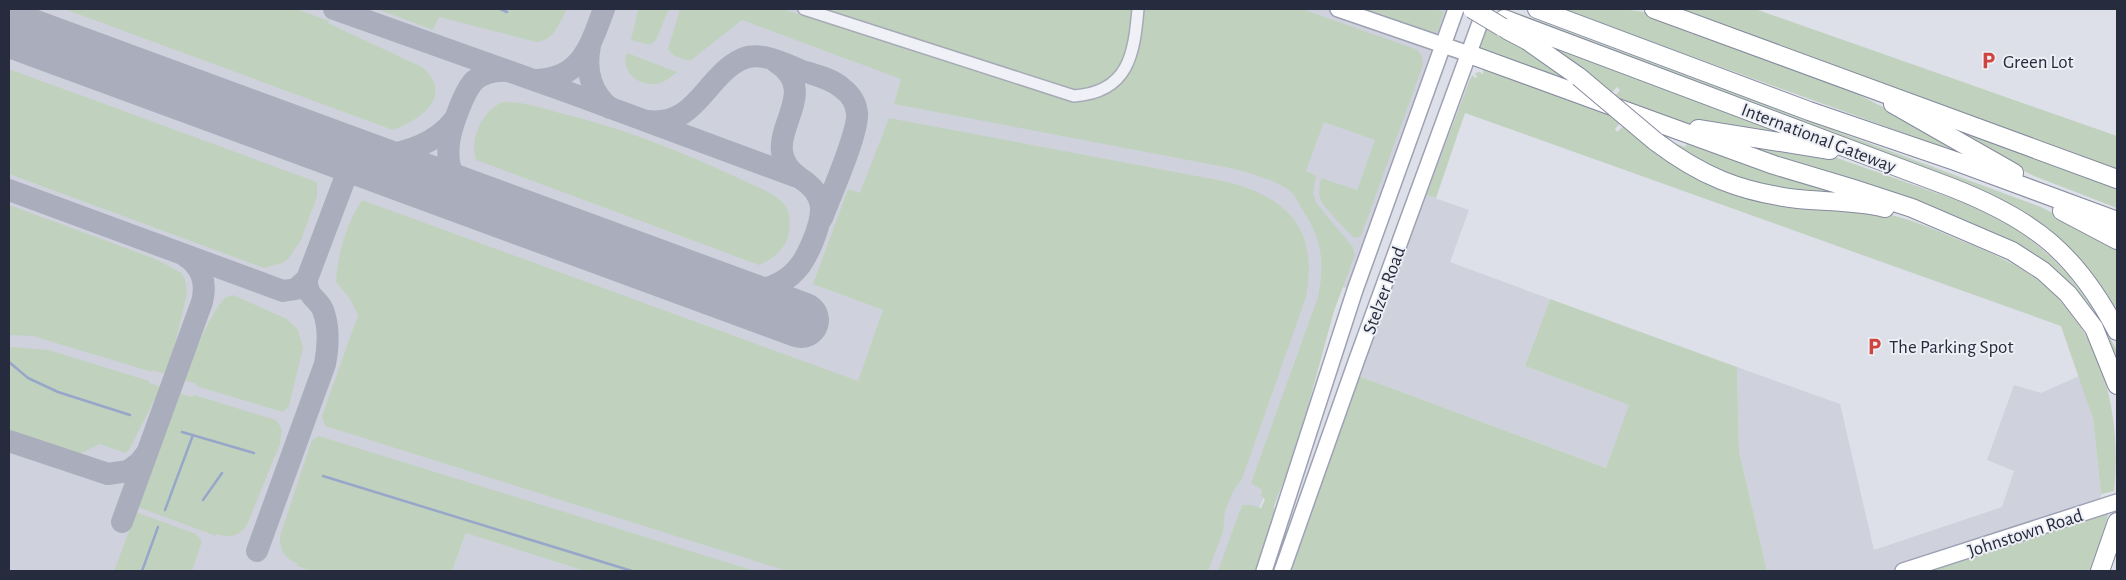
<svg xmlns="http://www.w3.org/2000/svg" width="2126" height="580" viewBox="0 0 2126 580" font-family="'Alegreya Sans',sans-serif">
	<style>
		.built { fill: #cfd2dd }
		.green { fill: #c0d2be }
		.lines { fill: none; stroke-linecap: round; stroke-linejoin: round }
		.stream { stroke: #97a6c9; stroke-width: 2.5 }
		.taxiway { stroke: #aaaebc; stroke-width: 22 }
		.runway { stroke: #aaaebc; stroke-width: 56 }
		.minor-casing { stroke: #a6aab5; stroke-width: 14 }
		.major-casing { stroke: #9da1b3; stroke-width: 18 }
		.highway-casing { stroke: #858a9e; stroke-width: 20 }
		.minor { stroke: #f0f1f6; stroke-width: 11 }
		.major { stroke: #fff; stroke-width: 15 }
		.highway { stroke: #fff; stroke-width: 18 }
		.highway-bridge-casing { stroke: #858a9e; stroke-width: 20; stroke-linecap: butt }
		.highway-bridge { stroke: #fff; stroke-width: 18 }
		.labels { text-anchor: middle; stroke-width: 4; stroke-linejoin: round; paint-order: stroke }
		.poi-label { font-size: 19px; fill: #272b3e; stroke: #edeff5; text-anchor: start }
		.street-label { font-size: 19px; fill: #272b3e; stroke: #edeff5 }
	</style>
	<rect width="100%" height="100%" fill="#dde0e8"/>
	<path class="built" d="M 9,9 L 1456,9 L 1355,290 L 1338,286 L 1278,462 L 1244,545 L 1238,571 L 452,571 L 466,533 L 390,571 L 9,571 Z
		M 1426,195 L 1469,210 L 1450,262 L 1550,299 L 1525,366 L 1630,405 L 1606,468 L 1356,375 Z
		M 1737,367 L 1840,404 L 1874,550 L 2002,507 L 2014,471 L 1987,460 L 2014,385 L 2041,393 L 2079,376 L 2093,419 L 2101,494 L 2099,509 L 2025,543 L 1912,571 L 1767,571 L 1739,451 Z"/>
	<path class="green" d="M 64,9 L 296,9 L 329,21 L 328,23 L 422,67 C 455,95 421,120 393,130 Z
		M 377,9 L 567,9 C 560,22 553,42 536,42 L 439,17 L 433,30 Z
		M 638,9 L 669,9 L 656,40 L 650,45 L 631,40 Z
		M 680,9 L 782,9 L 1060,97 C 1088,103 1120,95 1132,66 C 1140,49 1140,27 1143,9 L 1302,9 L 1418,50 L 1422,57 L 1423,65 L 1361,236 L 1354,238 C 1345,228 1324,209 1320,198 C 1318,191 1320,184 1321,178 L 1357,190 L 1375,140 L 1324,122 L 1306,171 L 1316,176 L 1313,194 L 1317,204 L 1353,247 L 1355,255 L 1334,311 L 1297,447 L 1274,506 L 1275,514 L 1255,571 L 1218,571 L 1242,505 L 1251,505 L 1261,508 L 1265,499 L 1261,496 L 1262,490 L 1251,483 L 1318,297 C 1325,261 1322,240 1302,209 C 1299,204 1296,196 1291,192 C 1279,181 1246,172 1230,168 L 894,104 L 901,79 L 742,20 L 690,61 C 683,59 672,57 668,49 Z
		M 820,9 L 1133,9 C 1126,51 1125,88 1072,89 Z
		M 1361,9 L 1435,9 L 1444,12 L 1438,32 L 1432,34 Z
		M 1497,9 L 1507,9 L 2041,207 L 2117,246 L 2117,321 L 2043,228 L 1694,86 L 1496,10 Z
		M 1561,9 L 1622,9 L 1644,12 L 1846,88 L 1906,119 L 1981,161 Z
		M 1673,9 L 1755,9 L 2117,136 L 2117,172 Z
		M 1485,27 L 1521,46 L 1573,82 L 1541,70 L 1539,73 L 1480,50 L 1478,45 Z
		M 1544,43 L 1810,141 L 1689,124 L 1665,118 L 1614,97 L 1620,90 L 1617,87 L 1610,95 Z
		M 627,53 L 677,72 L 678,72 C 671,76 664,83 657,84 C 640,87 619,71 627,53 Z
		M 9,69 L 317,182 L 317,196 L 301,240 L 288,259 L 282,263 L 264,268 L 9,174 Z
		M 1483,70 L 1489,71 L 1616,118 L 1621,122 L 1615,129 L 1617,132 L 1625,125 C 1659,154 1692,182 1736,195 C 1782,209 1831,204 1878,212 C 1905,217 1932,228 1957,239 C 1985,250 2014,262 2038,280 C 2103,331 2122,412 2114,491 L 2101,494 L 2093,419 L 2061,326 L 1465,113 L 1436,198 L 1426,195 L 1470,79 L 1473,75 L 1475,78 L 1477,77 L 1475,73 L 1480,72 L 1483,75 Z
		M 504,102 C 523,102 542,108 560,113 C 623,128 680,151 738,178 C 752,185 773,192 784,204 C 791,213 791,226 788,237 C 784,250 772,260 759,265 L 476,160 C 469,139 483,108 504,102 Z
		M 1917,109 L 2117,183 L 2117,208 L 2034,176 L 1983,150 Z
		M 889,118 L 1228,182 C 1291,199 1318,231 1306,297 L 1242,479 L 1234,490 L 1225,511 L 1223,532 L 1208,571 L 787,571 L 325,426 L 322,416 L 358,315 L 350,299 L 336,282 C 338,252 346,225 362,200 L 858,381 L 883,310 L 813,284 L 848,189 L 860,193 Z
		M 1659,137 L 1685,147 L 1687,144 L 1761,169 L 1859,198 L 1803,194 L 1728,180 Z
		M 1712,139 L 1834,157 L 1988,211 L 2013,225 L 2051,257 L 2069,276 L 2089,303 L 2117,350 L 2117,364 L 2055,273 Z
		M 9,205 L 153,258 L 171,267 L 181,273 L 185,279 L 187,294 L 174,349 L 166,374 L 153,370 L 152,372 L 33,336 L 9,335 Z
		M 233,295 L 287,319 L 298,330 L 303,348 L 289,406 L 283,412 L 196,386 L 197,384 L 184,380 C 191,360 209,316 223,300 C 225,297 229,296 233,295 Z
		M 1550,299 L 1737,367 L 1739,451 L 1767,571 L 1286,571 L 1356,375 L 1606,468 L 1629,405 L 1525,366 Z
		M 13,347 L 49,350 L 149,381 L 149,383 L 161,387 L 129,450 L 125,453 L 100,444 L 79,454 L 9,430 L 9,348 Z
		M 179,393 L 192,397 L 194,395 L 276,420 L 282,429 L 280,444 L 247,525 C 239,537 229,538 217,534 L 216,536 L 138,507 Z
		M 319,436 L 755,571 L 585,571 L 466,533 L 452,571 L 311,571 L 297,566 L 298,564 C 284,558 280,551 280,536 L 312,440 Z
		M 2109,510 L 2101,544 L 2091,571 L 1912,571 L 1983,550 L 1985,554 L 1988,554 L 1991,546 L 2019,538 L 2025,543 L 2031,539 L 2033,534 Z
		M 136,512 L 196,534 L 202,541 L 192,571 L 114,571 Z"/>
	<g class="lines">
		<path class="stream" d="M 500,9 L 507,12
			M 9,362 L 28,378 L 58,392 L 130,415
			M 182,432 L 254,453
			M 323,476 L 632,571
			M 203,500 L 222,473
			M 165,510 L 193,435
			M 142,571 L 158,527"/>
		<path class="taxiway" d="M 334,9 L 573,94 L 800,178 C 827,195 824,214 813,241 C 806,258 798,273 781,282 C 762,293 743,292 721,291
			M 590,46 C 585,70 591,93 610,108
			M 776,62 C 829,96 748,142 800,178
			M 534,80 C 581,80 590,46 604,9
			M 647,121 C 697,127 705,76 742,59 C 761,51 783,63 800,70 C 814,75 831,78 842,88 C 850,94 856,103 857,113 C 859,132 830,197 822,218
			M 333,148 L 379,155
			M 347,174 L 352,167 L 357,164 C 392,153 430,151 454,120
			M 9,190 L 283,291 L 296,289 L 307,279
			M 478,202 C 466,193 456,184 451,170 C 448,162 448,152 449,143 C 451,128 464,90 475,80 C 485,72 496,70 508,71
			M 9,441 L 108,474 L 128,471 L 139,463 L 146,454
			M 122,522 L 202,302 C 207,283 202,266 184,255
			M 257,551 L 325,364 C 328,348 329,328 324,313 C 320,298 306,299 307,279 L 344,181"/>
		<path class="runway" d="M 9,29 L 801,320"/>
		<defs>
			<path id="minor" d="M 804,9 L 1074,96 C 1129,92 1134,54 1138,9"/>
			<path id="major" d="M 1338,9 L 1469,54
				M 1264,571 L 1355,290 L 1456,9
				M 1282,571 L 1357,359 L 1485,9
				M 1903,571 L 2117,502"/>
			<path id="highway" d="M 1537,9 L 1809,111 L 1955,161 L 2117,221
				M 1654,9 L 2117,179
				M 1504,19 L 1953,188 C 2034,220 2076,253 2117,331
				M 1507,30 L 1528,41 L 1579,77
				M 1469,54 L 1774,165 L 1851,188 L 1912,208 L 2012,251 L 2043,271 L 2068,294 L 2094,328 L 2117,385
				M 1893,104 L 2014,173
				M 1698,129 L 1830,150
				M 1655,141 C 1701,176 1740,192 1798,199 C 1827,202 1857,201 1885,208
				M 2062,211 L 2117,240
				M 2100,571 L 2117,522"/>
		</defs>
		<use href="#minor" class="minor-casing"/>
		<use href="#major" class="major-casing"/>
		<use href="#highway" class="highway-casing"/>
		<use href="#minor" class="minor"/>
		<use href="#major" class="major"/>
		<use href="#highway" class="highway"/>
		<defs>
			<path id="highway-bridge" d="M 1472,9 L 1502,27
				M 1579,77 L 1655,141"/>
		</defs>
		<use href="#highway-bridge" class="highway-bridge-casing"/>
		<use href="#highway-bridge" class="highway-bridge"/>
	</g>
	<defs>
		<symbol id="parking-bare" viewBox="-9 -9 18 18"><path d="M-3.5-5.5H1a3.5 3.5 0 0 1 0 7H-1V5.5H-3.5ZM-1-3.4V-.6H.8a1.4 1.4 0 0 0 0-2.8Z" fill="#d0443f" stroke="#edeff5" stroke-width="2.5" paint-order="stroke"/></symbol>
	</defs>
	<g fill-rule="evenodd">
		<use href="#parking-bare" x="1976" y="48" width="25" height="25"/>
		<use href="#parking-bare" x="1862" y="334" width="25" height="25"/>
	</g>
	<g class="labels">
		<g class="poi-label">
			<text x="2003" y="68">Green Lot</text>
			<text x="1889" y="353">The Parking Spot</text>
		</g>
		<g class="street-label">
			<text transform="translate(1819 137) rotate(21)" y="7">International Gateway</text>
			<text transform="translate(1383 290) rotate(-70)" y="7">Stelzer Road</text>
			<text transform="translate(2025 532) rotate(-18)" y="7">Johnstown Road</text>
		</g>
	</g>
	<rect width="2126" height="580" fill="none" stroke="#272b3e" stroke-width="20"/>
</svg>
